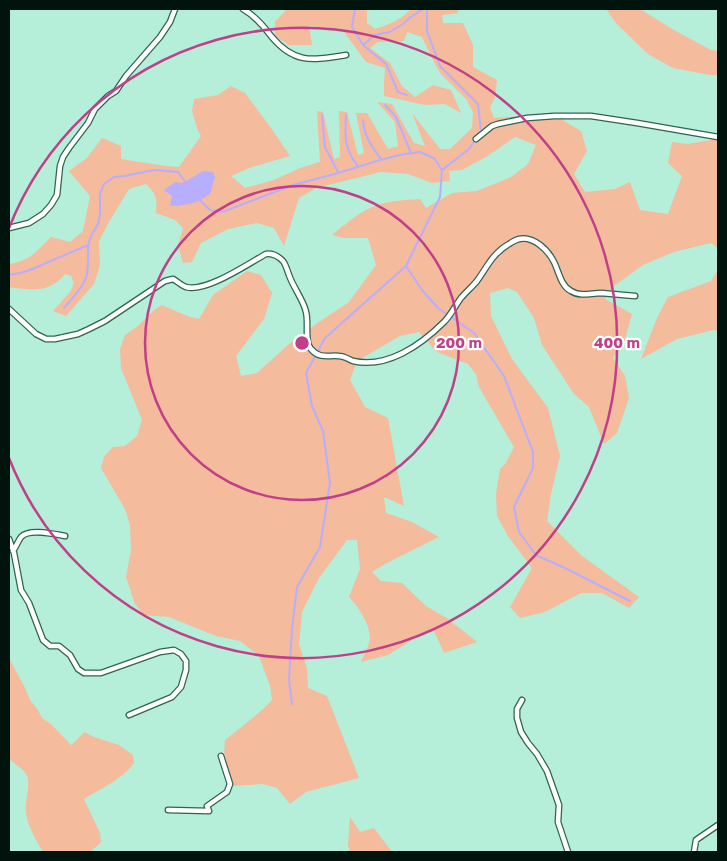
<svg xmlns="http://www.w3.org/2000/svg" width="727" height="861" viewBox="0 0 727 861" font-family="'Golos Text',sans-serif">
	<style>
		.green { fill: #f4bb9d }
		.water { fill: #b8aeff }
		.lines { fill: none; stroke-linecap: round; stroke-linejoin: round }
		.stream { stroke: #b8aeff; stroke-width: 2 }
		.street-casing { stroke: #2e6452; stroke-width: 7 }
		.street { stroke: #fff; stroke-width: 4.5 }
		.ring { fill: none; stroke: #c13f88; stroke-width: 2.5 }
		.centre { fill: #c13f88; stroke: #fff; stroke-width: 2.5 }
		.ring-label { font-size: 15px; text-anchor: middle; font-weight: bold; fill: #c13f88; stroke: #fff; stroke-width: 4.5; stroke-linejoin: round; paint-order: stroke }
	</style>
	<rect width="100%" height="100%" fill="#b5eed9"/>
	<path class="green" d="M 287,9 L 367,9 L 367,23 L 375,29 C 388,25 401,20 411,9 L 458,9 L 458,13 L 442,15 L 443,23 L 463,23 L 473,45 L 473,67 L 497,80 L 495,97 L 490,108 L 494,118 L 522,116 L 556,116 L 581,131 L 587,151 L 574,174 L 585,192 L 615,189 L 630,182 L 640,210 L 668,214 L 682,176 L 668,163 L 672,142 L 687,144 L 711,140 L 718,134 L 718,248 L 711,243 L 674,252 L 643,265 L 614,286 L 605,299 L 632,314 L 624,343 L 613,358 L 625,376 L 629,398 L 617,433 L 604,444 L 589,407 L 574,394 L 542,345 L 534,318 L 517,292 L 508,288 L 490,293 L 491,316 L 512,359 L 548,408 L 560,456 L 551,494 L 547,521 L 582,556 L 639,597 L 629,608 L 602,593 L 581,593 L 545,612 L 520,618 L 510,607 L 532,568 L 508,536 L 497,516 L 496,494 L 500,469 L 506,463 L 514,447 L 479,387 L 476,374 L 468,364 L 437,352 L 419,332 L 400,336 L 357,361 L 350,380 L 365,407 L 388,418 L 404,506 L 384,497 L 386,513 L 412,522 L 439,537 L 385,564 L 372,572 L 381,581 L 402,583 L 426,606 L 448,619 L 477,642 L 444,653 L 434,631 L 417,637 L 388,655 L 361,662 C 364,655 369,646 370,639 C 370,624 359,607 349,597 L 360,569 L 357,540 L 347,540 L 319,578 L 302,612 L 299,644 L 307,668 L 308,688 L 327,696 L 359,778 L 306,792 L 290,804 L 277,788 L 263,784 L 232,786 L 224,753 L 225,740 C 241,727 258,715 272,700 L 270,686 L 259,656 L 240,641 L 216,636 L 169,617 L 144,615 L 135,604 L 126,577 L 131,550 L 130,525 L 125,509 L 101,468 L 104,457 L 113,447 L 125,446 L 137,436 L 142,420 L 121,368 L 120,349 L 125,335 L 138,326 L 153,311 L 162,305 L 187,316 L 199,319 L 213,295 L 247,271 L 261,275 L 272,293 L 264,319 L 236,356 L 241,376 L 257,373 L 289,344 L 319,322 L 349,302 L 376,265 L 368,238 L 344,238 L 332,235 C 344,225 356,215 370,208 C 385,201 403,200 420,199 L 426,208 L 452,193 L 477,191 L 511,177 L 528,164 L 536,145 L 515,137 L 486,157 L 462,170 L 449,171 L 450,181 L 432,183 L 408,174 L 381,172 L 316,188 L 299,198 L 284,246 L 274,228 L 257,223 L 228,229 L 201,243 L 192,262 L 183,263 L 178,245 L 183,228 L 175,220 L 156,213 C 157,198 157,195 146,184 L 129,189 L 109,222 L 99,241 L 100,265 L 94,284 L 66,316 L 53,311 L 70,292 L 74,283 L 71,276 L 65,274 C 49,294 31,290 9,287 L 9,264 C 30,261 37,251 51,237 L 70,242 L 83,231 L 90,196 L 69,171 L 87,158 L 102,138 L 121,146 L 121,159 L 165,166 L 179,167 L 201,136 L 198,131 L 192,111 L 194,99 L 218,95 L 231,86 L 245,93 L 271,128 L 290,156 L 252,167 L 231,176 L 245,188 L 274,180 L 300,168 L 320,162 L 317,111 L 323,112 L 334,159 L 340,157 L 339,111 L 347,112 L 358,155 L 364,153 L 356,113 L 367,113 L 388,149 L 398,146 L 395,122 L 377,102 L 392,104 L 414,143 L 425,146 L 412,113 L 440,149 L 450,149 L 472,128 L 473,112 L 466,99 L 441,74 L 435,64 L 422,37 L 407,32 L 404,41 L 378,42 L 370,48 L 390,63 L 402,86 L 415,97 L 433,85 L 451,90 L 461,113 L 445,104 L 425,105 L 384,96 L 384,84 L 385,68 L 366,62 L 342,29 L 309,26 L 312,45 L 289,45 L 275,36 L 275,22 Z
		M 606,9 L 640,9 L 672,29 L 711,50 L 718,51 L 718,75 L 710,75 L 673,68 L 648,54 L 616,23 Z
		M 718,270 L 718,331 L 714,330 L 677,339 L 641,359 L 657,318 L 668,297 L 711,281 Z
		M 9,658 L 26,690 L 30,700 L 38,710 L 42,718 L 51,724 L 71,745 L 77,740 L 84,732 L 94,737 L 119,745 L 133,755 L 134,763 C 124,778 100,789 84,799 L 100,833 L 101,842 L 96,847 L 89,852 L 43,852 C 36,840 28,827 26,813 C 24,802 32,783 26,774 C 22,767 13,764 9,758 Z
		M 350,817 L 360,832 L 374,828 L 392,852 L 350,852 L 348,845 Z"/>
	<path class="water" d="M 203,171 L 213,172 L 215,177 L 210,194 C 195,204 188,205 170,206 L 172,196 L 164,190 L 175,182 L 183,183 Z"/>
	<g class="lines">
		<path class="stream" d="M 355,9 L 352,27 L 363,45 L 375,35 L 390,32 L 403,24 L 411,17 L 423,9
			M 427,9 L 427,31 L 440,66 L 478,104 L 481,132
			M 363,45 L 386,64 L 398,92 L 407,95
			M 385,105 L 396,117 L 411,153
			M 322,115 L 325,147 L 338,172
			M 346,115 C 345,136 344,150 358,166
			M 363,120 C 364,136 372,147 381,159
			M 200,200 C 209,210 211,213 225,211 L 293,185 L 338,173 L 377,161 L 399,155 L 420,152 L 434,158 L 442,170 L 469,149 L 475,140
			M 406,266 L 422,290 L 438,308 L 474,333 L 504,376 L 533,452 L 533,468 L 514,507 L 519,532 L 536,555 L 567,569 L 630,601
			M 9,275 L 20,273 L 30,270 L 88,245 L 92,234 L 98,224 L 100,215 L 100,194 L 104,184 L 114,177 L 125,176 L 154,170 L 178,172 L 186,183
			M 64,308 C 71,299 82,289 86,278 C 89,269 88,256 88,245
			M 292,704 L 289,680 L 292,629 L 297,587 L 320,547 L 330,483 L 323,431 L 312,406 L 306,373 L 325,338 L 406,266 L 440,197 L 442,170"/>
		<defs>
			<path id="street" d="M 243,9 C 255,16 263,25 271,36 C 295,65 313,60 346,55
				M 476,139 L 492,126 L 498,124 L 527,118 L 554,116 L 591,116 L 637,123 L 718,137
				M 9,228 L 29,223 L 43,214 L 51,205 L 57,195 L 60,166 L 63,157 L 69,148 L 88,123 L 95,109 L 108,96 L 116,91 L 126,76 L 160,37 L 170,22 L 175,9
				M 9,309 L 36,334 L 46,339 L 55,339 L 78,334 L 89,329 L 105,321 L 165,281 L 173,279 C 177,281 182,286 186,287 C 206,293 249,263 266,254 C 273,253 278,256 283,261 C 286,265 287,270 289,275 C 293,287 304,301 306,312 C 309,323 304,342 311,349 C 319,359 328,355 339,356 C 344,356 348,359 353,361 C 387,369 421,345 444,322 C 451,315 455,306 461,298 C 466,292 472,287 477,281 C 487,267 493,253 509,244 C 512,242 515,240 519,239 C 534,236 548,250 554,262 C 559,272 561,286 571,291 C 580,297 591,293 601,293 C 612,294 624,295 635,296
				M 9,539 L 14,553 L 21,590 L 29,603 L 43,640 L 50,646 L 59,646 L 70,655 L 78,669 L 84,673 L 101,673 L 160,652 L 174,650 L 181,654 L 186,661 L 186,670 L 181,687 L 172,697 L 129,715
				M 13,551 C 16,547 18,541 21,537 C 29,528 54,534 65,536
				M 522,700 L 517,709 L 517,718 L 521,732 L 528,743 L 537,754 L 547,771 L 559,805 L 558,822 L 568,852
				M 168,810 L 209,811 L 207,806 L 227,792 L 230,784 L 221,756
				M 694,852 L 696,840 L 718,825"/>
		</defs>
		<use href="#street" class="street-casing"/>
		<use href="#street" class="street"/>
	</g>
	<g class="ring">
		<circle cx="302" cy="343" r="157"/>
		<path d="M9 228A315 315 0 1 1 9 458"/>
	</g>
	<circle cx="302" cy="343" r="8" class="centre"/>
	<g class="ring-label">
		<text x="459" y="348">200 m</text>
		<text x="617" y="348">400 m</text>
	</g>
	<rect width="727" height="861" fill="none" stroke="#00130c" stroke-width="20"/>
</svg>
